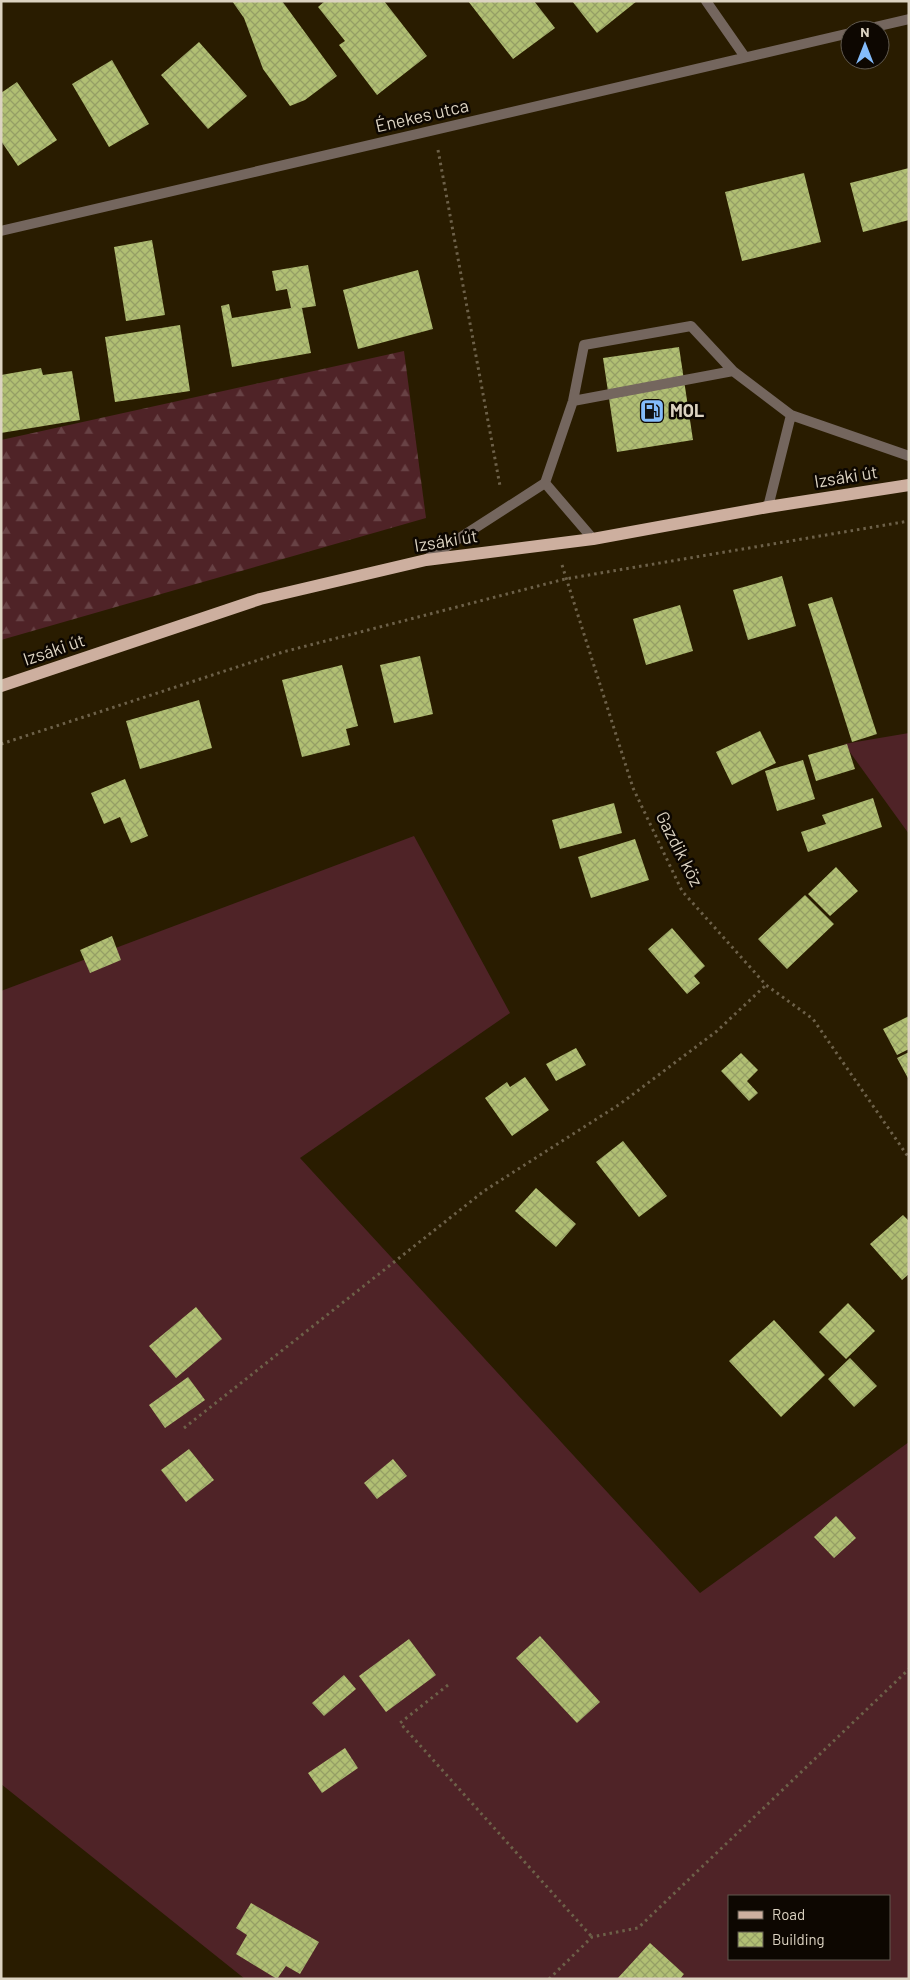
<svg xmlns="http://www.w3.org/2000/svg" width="910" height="1980" viewBox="0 0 910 1980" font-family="Barlow,sans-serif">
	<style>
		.forest { fill: url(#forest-firs) }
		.garden { fill: #4f2327; fill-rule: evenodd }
		.building { fill: url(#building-cross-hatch) }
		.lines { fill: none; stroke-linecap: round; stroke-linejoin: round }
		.path { stroke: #6d6149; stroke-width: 3; stroke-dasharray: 2.5 4; stroke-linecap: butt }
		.lane { stroke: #74665e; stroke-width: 10 }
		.street { stroke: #74665e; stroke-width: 10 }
		.primary { stroke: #cdaf9f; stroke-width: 12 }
		.labels { text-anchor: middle; stroke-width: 5; stroke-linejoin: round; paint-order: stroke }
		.street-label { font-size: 18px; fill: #dcd3c2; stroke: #0d0701 }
		.poi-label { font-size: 18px; font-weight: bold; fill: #dcd3c2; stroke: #0d0701; text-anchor: start }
	</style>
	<defs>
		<pattern id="forest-firs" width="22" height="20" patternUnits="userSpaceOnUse" patternTransform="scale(1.25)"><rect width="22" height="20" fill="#4f2327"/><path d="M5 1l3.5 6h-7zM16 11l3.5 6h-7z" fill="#684245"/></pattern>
		<pattern id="building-cross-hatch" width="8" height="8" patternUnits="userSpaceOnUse" patternTransform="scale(1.25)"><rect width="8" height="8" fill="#b1bf73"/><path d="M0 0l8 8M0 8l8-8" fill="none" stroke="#959f65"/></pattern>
	</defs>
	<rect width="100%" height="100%" fill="#291c00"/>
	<path class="forest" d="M 404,351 L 426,518 L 1,640 L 1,440 Z"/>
	<path class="garden" d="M 909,733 L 909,834 L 844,744 Z
		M 414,836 L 510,1013 L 300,1158 L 700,1593 L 909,1442 L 909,1979 L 245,1979 L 1,1784 L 1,991 ZM 729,1896 L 889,1896 L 889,1959 L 729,1959 Z"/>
	<path class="building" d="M 232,1 L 282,1 L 337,76 L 305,100 L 290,106 L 263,69 L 244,18 Z
		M 325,1 L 384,1 L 427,56 L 377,95 L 339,45 L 345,41 L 318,7 Z
		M 468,1 L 534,1 L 555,28 L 513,59 Z
		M 572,1 L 637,1 L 597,33 Z
		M 199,42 L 247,96 L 208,129 L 161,75 Z
		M 112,60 L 149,124 L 109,147 L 72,84 Z
		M 17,82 L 57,140 L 18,166 L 1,141 L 1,93 Z
		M 909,168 L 909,220 L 863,232 L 850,183 Z
		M 804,173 L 821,242 L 742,261 L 725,192 Z
		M 152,240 L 165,315 L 126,321 L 114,247 Z
		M 308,265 L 316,306 L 302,308 L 311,353 L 232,367 L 221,306 L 229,304 L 232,318 L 291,308 L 287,289 L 276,291 L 272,271 Z
		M 418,270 L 433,329 L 358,349 L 343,290 Z
		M 180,325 L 190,391 L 115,402 L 105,337 Z
		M 679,347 L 693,440 L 617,452 L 603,358 Z
		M 41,368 L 43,375 L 72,371 L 80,420 L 1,433 L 1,375 Z
		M 782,576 L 796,626 L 748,640 L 733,590 Z
		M 832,597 L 877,734 L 852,742 L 808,604 Z
		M 680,605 L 693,651 L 646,665 L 633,619 Z
		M 420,656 L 433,714 L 394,723 L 380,665 Z
		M 342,665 L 358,726 L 346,729 L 350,745 L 302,757 L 282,680 Z
		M 199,700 L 212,748 L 140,769 L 126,721 Z
		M 760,731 L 776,763 L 732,785 L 716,752 Z
		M 847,744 L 855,769 L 816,781 L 808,755 Z
		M 803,760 L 815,799 L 777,811 L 765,771 Z
		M 125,779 L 148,836 L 131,843 L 120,817 L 104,824 L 91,793 Z
		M 873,798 L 882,827 L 808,852 L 801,832 L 826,824 L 822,815 Z
		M 614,803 L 622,833 L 560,849 L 552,820 Z
		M 635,839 L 649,880 L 591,898 L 578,857 Z
		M 836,867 L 858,891 L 830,916 L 808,894 Z
		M 805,895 L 834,924 L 787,969 L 758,939 Z
		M 672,928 L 705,966 L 694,976 L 700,983 L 687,994 L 648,949 Z
		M 112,936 L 121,960 L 90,973 L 80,950 Z
		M 909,1016 L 909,1049 L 897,1055 L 883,1029 Z
		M 576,1048 L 586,1065 L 556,1081 L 546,1064 Z
		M 909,1052 L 909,1080 L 897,1058 Z
		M 741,1053 L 758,1070 L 747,1081 L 758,1093 L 749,1101 L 721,1071 Z
		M 525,1077 L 549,1110 L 512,1136 L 485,1098 L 507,1082 L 510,1087 Z
		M 623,1141 L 667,1196 L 639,1217 L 596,1162 Z
		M 536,1188 L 576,1224 L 556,1247 L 515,1211 Z
		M 903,1215 L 909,1221 L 909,1274 L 902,1280 L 870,1244 Z
		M 848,1303 L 875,1331 L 846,1359 L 819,1332 Z
		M 196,1307 L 222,1339 L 176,1378 L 149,1346 Z
		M 774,1320 L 825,1375 L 781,1417 L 729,1361 Z
		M 850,1358 L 877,1386 L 854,1407 L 828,1379 Z
		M 188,1377 L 205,1400 L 165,1428 L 149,1405 Z
		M 189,1449 L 214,1480 L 186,1502 L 161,1470 Z
		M 393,1459 L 407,1476 L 377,1499 L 364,1483 Z
		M 836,1516 L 856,1538 L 834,1558 L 814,1537 Z
		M 540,1636 L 600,1702 L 577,1723 L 516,1658 Z
		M 409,1639 L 436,1675 L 386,1712 L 359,1676 Z
		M 344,1675 L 356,1689 L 324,1716 L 312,1703 Z
		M 345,1748 L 358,1768 L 322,1793 L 308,1773 Z
		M 251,1903 L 319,1942 L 300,1974 L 286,1966 L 277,1979 L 236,1954 L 247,1935 L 236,1928 Z
		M 650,1943 L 684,1974 L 680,1979 L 617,1979 Z"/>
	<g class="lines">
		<path class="path" d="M 438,150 L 500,486
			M 562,565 L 633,788 L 682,891 L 766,985 L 813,1019 L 909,1158
			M 1,744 L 283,652 L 565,579 L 909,521
			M 184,1428 L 484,1191 L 620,1104 L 717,1031 L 766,985
			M 448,1685 L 400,1723 L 592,1937
			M 549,1979 L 592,1937 L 638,1928 L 909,1669"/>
		<path class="lane" d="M 573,401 L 733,371
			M 545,483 L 593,539
			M 768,507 L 791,415
			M 427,559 L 545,483 L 573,401 L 584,345 L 691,326 L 733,371 L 791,415 L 909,456"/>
		<path class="street" d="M 706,1 L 745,57
			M 862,30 L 909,19
			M 1,231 L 850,33"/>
		<path class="primary" d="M 1,686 L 260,599 L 426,560 L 593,539 L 768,507 L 909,485"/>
	</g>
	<defs>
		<symbol id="fuel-square" viewBox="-11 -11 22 22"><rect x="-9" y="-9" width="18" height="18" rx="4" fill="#84bcfb" stroke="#0d0701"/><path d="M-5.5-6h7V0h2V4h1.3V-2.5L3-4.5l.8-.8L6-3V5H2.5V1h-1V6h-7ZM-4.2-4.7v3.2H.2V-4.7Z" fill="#111"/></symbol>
	</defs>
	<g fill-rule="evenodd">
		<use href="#fuel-square" x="638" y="397" width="28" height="28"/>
	</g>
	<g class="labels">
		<g class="street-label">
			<text transform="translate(422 116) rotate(-13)" y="6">Énekes utca</text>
			<text transform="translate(846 477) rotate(-9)" y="6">Izsáki út</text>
			<text transform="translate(446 541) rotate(-9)" y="6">Izsáki út</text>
			<text transform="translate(54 650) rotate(-19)" y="6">Izsáki út</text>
			<text transform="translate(679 849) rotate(63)" y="6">Gazdik köz</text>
		</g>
		<g class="poi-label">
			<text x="670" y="417">MOL</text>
		</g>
	</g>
	<rect width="910" height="1980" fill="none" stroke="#dcd3c2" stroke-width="5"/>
	<rect x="728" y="1895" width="162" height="65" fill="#0d0701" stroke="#60594e"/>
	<rect x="738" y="1911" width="25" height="8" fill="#cdaf9f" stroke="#60594e"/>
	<text x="772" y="1920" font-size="15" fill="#dcd3c2">Road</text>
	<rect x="738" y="1932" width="25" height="15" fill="url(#building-cross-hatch)" stroke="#60594e"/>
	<text x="772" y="1945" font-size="15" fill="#dcd3c2">Building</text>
	<g transform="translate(865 45)"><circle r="24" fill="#0d0701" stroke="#60594e"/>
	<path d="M0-4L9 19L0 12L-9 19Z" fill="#84bcfb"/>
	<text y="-8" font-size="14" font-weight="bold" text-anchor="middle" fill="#dcd3c2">N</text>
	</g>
</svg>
